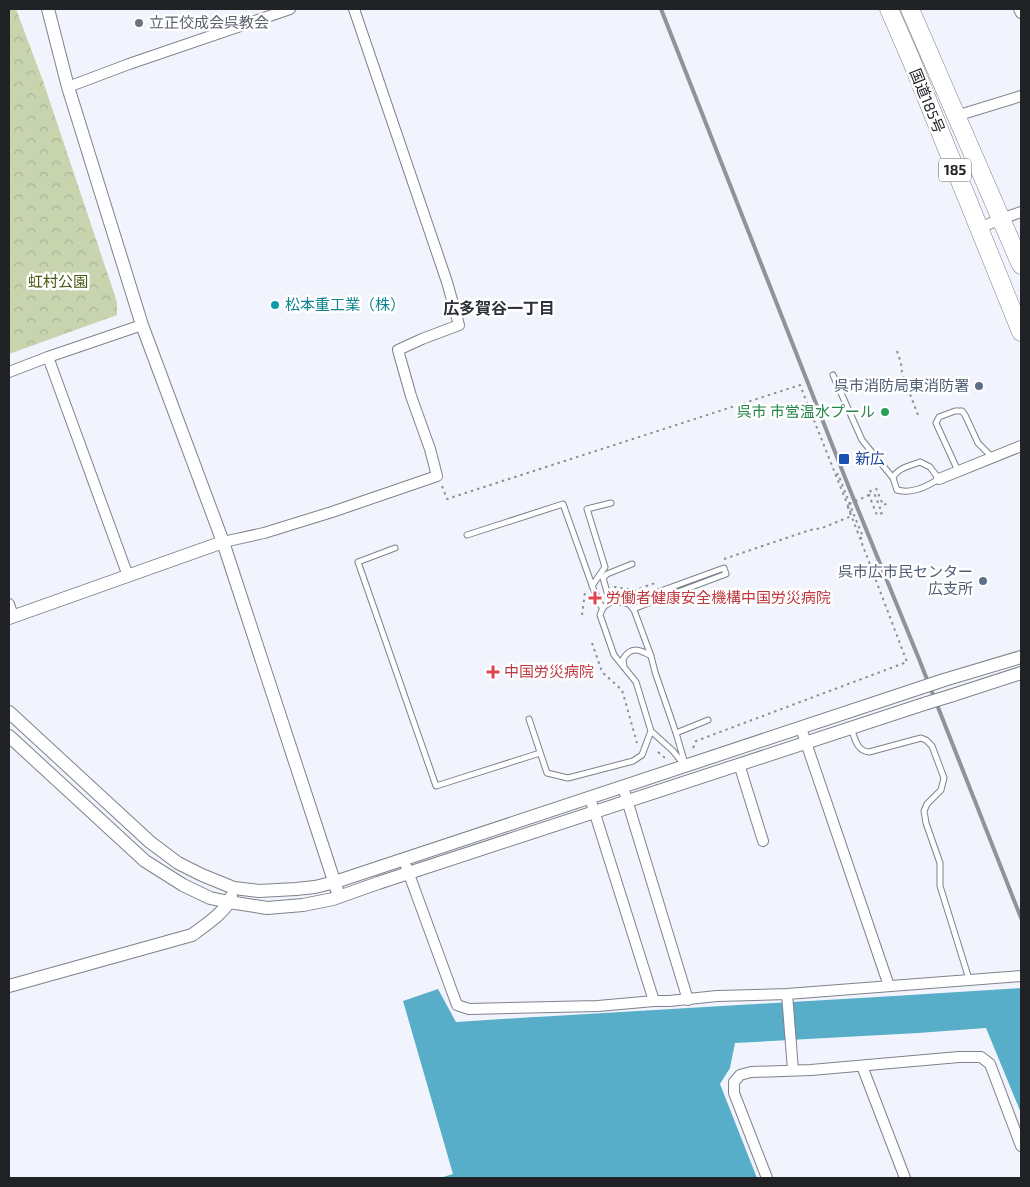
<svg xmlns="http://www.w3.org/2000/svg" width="1030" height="1187" viewBox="0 0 1030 1187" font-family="'Exo 2','Noto Sans JP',sans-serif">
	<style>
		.park { fill: url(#park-crowns) }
		.water { fill: #58aec9 }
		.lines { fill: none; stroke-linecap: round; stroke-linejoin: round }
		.service-casing { stroke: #7e828b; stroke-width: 7 }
		.minor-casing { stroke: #7e828b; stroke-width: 12 }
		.tertiary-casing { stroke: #7e828b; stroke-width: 14 }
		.trunk-casing { stroke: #7e828b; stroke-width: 19 }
		.path { stroke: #8d8f96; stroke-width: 2; stroke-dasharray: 2.5 4; stroke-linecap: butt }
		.service { stroke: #fff; stroke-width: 5 }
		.minor { stroke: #fff; stroke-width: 10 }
		.tertiary { stroke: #fff; stroke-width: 12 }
		.trunk { stroke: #fff; stroke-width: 18 }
		.rail { stroke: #91939a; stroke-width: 4 }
		.tertiary-bridge-casing { stroke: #7e828b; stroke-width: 14; stroke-linecap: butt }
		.path-bridge { stroke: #8d8f96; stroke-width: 2; stroke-dasharray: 2.5 4; stroke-linecap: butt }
		.tertiary-bridge { stroke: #fff; stroke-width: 12 }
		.worship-dot { fill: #6b7280; stroke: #fff; stroke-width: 2 }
		.culture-dot { fill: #0f9aa8; stroke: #fff; stroke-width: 2 }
		.service-dot { fill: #5c6f8a; stroke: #fff; stroke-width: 2 }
		.leisure-dot { fill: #2e9e5b; stroke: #fff; stroke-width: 2 }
		.transit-dot { fill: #1a4fb4; stroke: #fff; stroke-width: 2 }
		.health-dot { fill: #e0444e; stroke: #fff; stroke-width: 2 }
		.labels { text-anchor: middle; stroke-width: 5; stroke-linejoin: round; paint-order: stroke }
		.shield { fill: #fff; stroke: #646467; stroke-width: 1 }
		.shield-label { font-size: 14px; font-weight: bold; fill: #212226 }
		.worship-label { font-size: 15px; fill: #5b616d; stroke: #fff; text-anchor: start }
		.street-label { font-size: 15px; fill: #212226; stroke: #fff }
		.park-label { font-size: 15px; fill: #47590f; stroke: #fff }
		.culture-label { font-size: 15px; fill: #0d838f; stroke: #fff; text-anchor: start }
		.service-label { font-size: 15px; fill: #4e5e75; stroke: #fff; text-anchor: end }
		.leisure-label { font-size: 15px; fill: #27864d; stroke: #fff; text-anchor: end }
		.transit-label { font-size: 15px; fill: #164399; stroke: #fff; text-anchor: start }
		.health-label { font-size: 15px; fill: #be3a42; stroke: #fff; text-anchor: start }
		.neighbourhood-label { font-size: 16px; font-weight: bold; fill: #2d3038; stroke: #fff }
	</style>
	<defs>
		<pattern id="park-crowns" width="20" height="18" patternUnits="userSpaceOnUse" patternTransform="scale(1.25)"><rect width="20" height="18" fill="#c7d4ad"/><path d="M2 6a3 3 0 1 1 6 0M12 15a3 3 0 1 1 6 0" fill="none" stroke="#abb695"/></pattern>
	</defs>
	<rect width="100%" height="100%" fill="#f1f4fd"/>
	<path class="park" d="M 9,9 L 16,9 L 43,81 L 117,302 L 117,315 L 9,354 Z"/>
	<path class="water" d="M 1021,988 L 1021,1113 L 986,1028 L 918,1033 L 735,1043 L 730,1068 L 720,1084 L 757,1178 L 440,1178 L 453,1174 L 403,1001 L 438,989 L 456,1022 C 644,1010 833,1000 1021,988 Z"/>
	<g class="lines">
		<defs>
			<path id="service" d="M 833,375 L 862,440 L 893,478
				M 920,462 L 930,467 L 939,479 C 926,487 912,494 897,490 L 893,478 C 897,468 910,466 920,462 Z
				M 958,471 L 936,423 L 939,417 L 955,411 L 962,411 L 965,415 L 978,443 L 992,457
				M 467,535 L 563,504 L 593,588 L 602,608
				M 395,548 L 358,562 L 436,786 L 540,753
				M 592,586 L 605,567 L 587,509 L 611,503
				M 615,601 L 629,604 L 634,610 L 651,656 L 655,672 L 676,733 L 686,767 L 673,751 L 651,731 L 636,682 L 614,655 L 600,615 C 603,606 606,604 615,601 Z
				M 612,602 L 607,592 L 603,578 L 607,574 L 632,564
				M 624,602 L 636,600 L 724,568 L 726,574 L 633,609
				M 624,667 L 623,659 C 631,646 639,649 651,656
				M 529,719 L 547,773 L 568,778 L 633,761 L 642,755 L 651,731
				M 851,728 C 855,739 857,751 869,752 L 921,738 L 926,740 L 932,746 L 944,778 L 941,790 L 927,804 L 924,811 L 926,823 L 940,863 L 940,886 L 969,979
				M 676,733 L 708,720"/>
			<path id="minor" d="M 1019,9 L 1021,13
				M 68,87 L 129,64 L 290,9
				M 956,116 L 1021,96
				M 979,228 L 1001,219 L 1021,212
				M 48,357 L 128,576
				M 9,372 L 48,357 L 142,325
				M 939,479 L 1021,446
				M 223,542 L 264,533 L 332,512 L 437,476 L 430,449 L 411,396 L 398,350 L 422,339 L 459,325 L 447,282 L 354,9
				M 9,604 L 13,616
				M 801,728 L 889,986
				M 739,764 L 763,841
				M 623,787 L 688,1000
				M 590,798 L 654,1001
				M 406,866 L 457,1005 L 469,1009 L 598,1006 L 654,1001 L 669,1001 L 717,996 L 787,994 L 1021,976
				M 787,994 L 793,1070
				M 862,1066 L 905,1178
				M 767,1178 L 734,1093 L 734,1082 L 740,1075 L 751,1072 L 811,1070 L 959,1057 L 981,1057 L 990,1064 L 1021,1146"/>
			<path id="tertiary" d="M 48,9 L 68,87 L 142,325 L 223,542 L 337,890
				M 9,618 L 223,542
				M 944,680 L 1021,657
				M 950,696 L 1021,673
				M 9,712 L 150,842 L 178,863 L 202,875 L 234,888 L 259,891 L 296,889 L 315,887 L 335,882 L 920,688
				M 9,736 L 145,861 L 183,885 L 210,898 L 229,902 L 267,908 L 303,905 L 333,899 L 378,883 L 927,703
				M 9,986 L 192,935 C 205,925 226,912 231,897"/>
			<path id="trunk" d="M 889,9 L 912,62 L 1021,332
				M 910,9 L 1021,265"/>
		</defs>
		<use href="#service" class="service-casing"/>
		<use href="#minor" class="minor-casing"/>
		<use href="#tertiary" class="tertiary-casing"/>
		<use href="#trunk" class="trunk-casing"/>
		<path class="path" d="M 897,351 L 901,363 L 902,373 L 918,415
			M 836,475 L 838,474 L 854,515
			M 442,486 L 447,499 L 800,385 L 852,516
			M 876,488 L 883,505 L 889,503
			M 870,490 L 872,494 L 869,495 L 877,515 L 882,513 L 875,495 L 879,493
			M 724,559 L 810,530 L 822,528 L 854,515 L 863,537 L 860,539
			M 614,587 L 635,590 L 658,582
			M 582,615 L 585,592
			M 592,643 L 602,672 L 622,690 L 637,743
			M 693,748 L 696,741 L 907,662 L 858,533
			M 658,752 L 665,758"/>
		<use href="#service" class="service"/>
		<use href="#minor" class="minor"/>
		<use href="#tertiary" class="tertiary"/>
		<use href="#trunk" class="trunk"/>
		<path class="rail" d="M 661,9 L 848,485 L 919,659 L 1021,918"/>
		<defs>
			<path id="tertiary-bridge" d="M 920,688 L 944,680
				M 927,703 L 950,696"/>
		</defs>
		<use href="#tertiary-bridge" class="tertiary-bridge-casing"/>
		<path class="path-bridge" d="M 858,533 L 847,505 L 869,495"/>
		<use href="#tertiary-bridge" class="tertiary-bridge"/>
	</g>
	<circle class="worship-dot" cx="139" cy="23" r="5"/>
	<circle class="culture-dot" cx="275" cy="305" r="5"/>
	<g class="service-dot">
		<circle cx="979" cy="386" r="5"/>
		<circle cx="983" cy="581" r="5"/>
	</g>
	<circle class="leisure-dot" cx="885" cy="412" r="5"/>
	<rect class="transit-dot" x="838" y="453" width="12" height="12" rx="2.5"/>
	<g class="health-dot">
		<path d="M592.5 590.5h5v5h5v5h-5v5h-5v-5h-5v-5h5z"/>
		<path d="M490.5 664.5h5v5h5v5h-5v5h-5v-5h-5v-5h5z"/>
	</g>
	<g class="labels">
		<rect class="shield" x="939" y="158.5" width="32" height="23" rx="4"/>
		<g class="shield-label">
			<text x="955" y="175">185</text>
		</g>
		<g class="worship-label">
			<text x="149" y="28">立正佼成会呉教会</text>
		</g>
		<g class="street-label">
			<text transform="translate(927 101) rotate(68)" y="5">国道185号</text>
		</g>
		<g class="park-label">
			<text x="58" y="287">虹村公園</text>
		</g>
		<g class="culture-label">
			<text x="285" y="310">松本重工業（株）</text>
		</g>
		<g class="service-label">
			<text x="969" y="391">呉市消防局東消防署</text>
			<text x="973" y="577">呉市広市民センター<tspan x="973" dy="17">広支所</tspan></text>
		</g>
		<g class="leisure-label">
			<text x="875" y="417">呉市 市営温水プール</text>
		</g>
		<g class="transit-label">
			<text x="855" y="464">新広</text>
		</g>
		<g class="health-label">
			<text x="606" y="603">労働者健康安全機構中国労災病院</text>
			<text x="504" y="677">中国労災病院</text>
		</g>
		<g class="neighbourhood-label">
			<text x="499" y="314">広多賀谷一丁目</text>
		</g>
	</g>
	<rect width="1030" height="1187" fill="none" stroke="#212226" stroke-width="20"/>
</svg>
